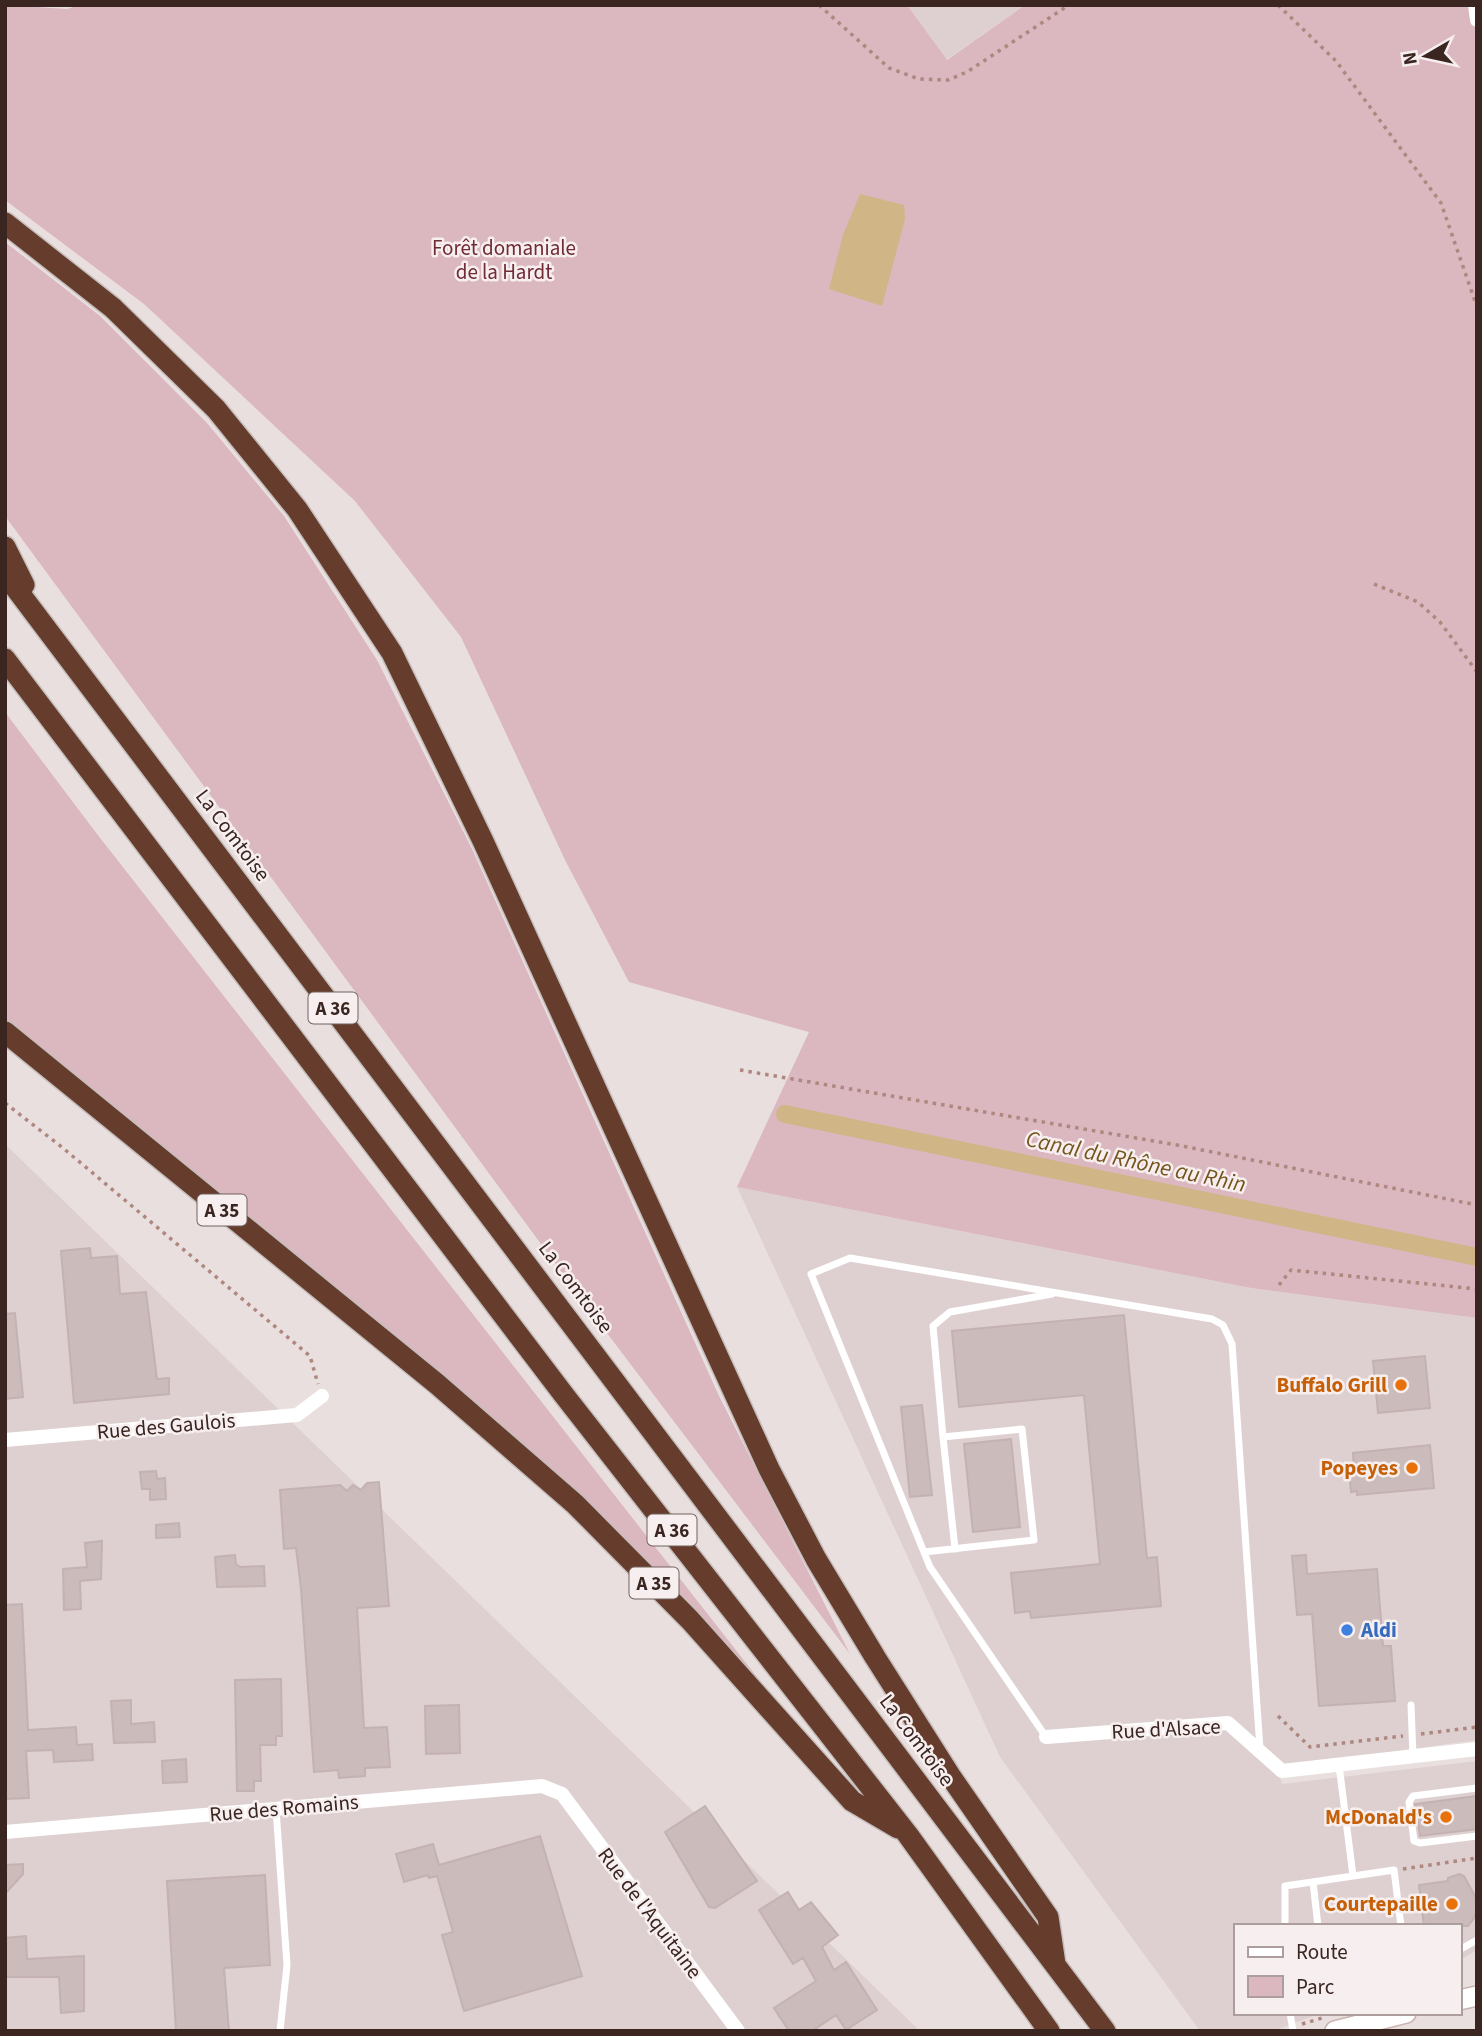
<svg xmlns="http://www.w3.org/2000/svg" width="1482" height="2036" viewBox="0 0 1482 2036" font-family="'Source Sans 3',sans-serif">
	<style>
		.built { fill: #ded0d0 }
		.green { fill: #dbb7c0 }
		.water { fill: #d0b586 }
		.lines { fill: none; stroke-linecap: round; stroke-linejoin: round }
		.canal { stroke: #d0b586; stroke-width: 18 }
		.building { fill: #cbbbbb; stroke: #c3b2b1; stroke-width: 2 }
		.secondary-casing { stroke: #cab5b2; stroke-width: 22 }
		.motorway-casing { stroke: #c4bebc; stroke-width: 24 }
		.path { stroke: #ae877f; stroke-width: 3.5; stroke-dasharray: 3.5 5; stroke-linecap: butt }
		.service { stroke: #fff; stroke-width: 7 }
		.minor { stroke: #fff; stroke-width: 14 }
		.secondary { stroke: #fff; stroke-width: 19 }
		.motorway { stroke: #663c2c; stroke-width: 21 }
		.food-dot { fill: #e8710a; stroke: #f7efef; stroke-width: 2.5 }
		.shop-dot { fill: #3f7fe0; stroke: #f7efef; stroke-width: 2.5 }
		.labels { text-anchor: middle; stroke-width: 5; stroke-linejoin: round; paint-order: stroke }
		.shield { fill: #f7efef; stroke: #73625e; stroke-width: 2 }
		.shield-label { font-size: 19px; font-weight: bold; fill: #3a2520 }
		.park-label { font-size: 21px; fill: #702b34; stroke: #f7efef }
		.street-label { font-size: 21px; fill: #3a2520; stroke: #f7efef }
		.food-label { font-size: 21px; font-weight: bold; fill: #c56008; stroke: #f7efef; text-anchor: end }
		.shop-label { font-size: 21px; font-weight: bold; fill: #366cbe; stroke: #f7efef; text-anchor: start }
		.water-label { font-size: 23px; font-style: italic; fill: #75551b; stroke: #f7efef }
	</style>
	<rect width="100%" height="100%" fill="#eadfdf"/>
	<path class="built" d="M 907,5 L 1025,5 L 946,60 Z
		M 5,1144 L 920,2031 L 5,2031 Z
		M 737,1187 L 1251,1288 L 1477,1318 L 1477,1740 L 1277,1768 L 1282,1784 L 1477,1761 L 1477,1950 L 1459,1961 L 1459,1926 L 1235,1926 L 1235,2013 L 1321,2013 L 1273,2031 L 1200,2031 L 1000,1757 Z"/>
	<path class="green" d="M 5,5 L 67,9 L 80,5 L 907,5 L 947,60 L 1025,5 L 1477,5 L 1477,1318 L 1251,1288 L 737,1187 L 809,1032 L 629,982 L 566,862 L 461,637 L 355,501 L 144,304 L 5,200 Z
		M 5,242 L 100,316 L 207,423 L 284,516 L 377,660 L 472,849 L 719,1396 L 850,1654 L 591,1312 L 5,516 Z
		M 5,712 L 97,834 L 764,1686 L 581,1499 L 5,1019 Z"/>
	<path class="water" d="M 860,194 L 904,205 L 905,219 L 882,306 L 829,289 L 843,235 Z"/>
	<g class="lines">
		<path class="canal" d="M 785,1114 L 1477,1257"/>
	</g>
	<path class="building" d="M 90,1248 L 91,1258 L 117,1256 L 120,1294 L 146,1292 L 157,1379 L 169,1378 L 169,1394 L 74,1403 L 61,1251 Z
		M 15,1313 L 23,1397 L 5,1399 L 5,1314 Z
		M 1124,1315 L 1147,1558 L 1157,1557 L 1161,1606 L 1031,1618 L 1030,1611 L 1015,1613 L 1011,1573 L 1100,1564 L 1084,1395 L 959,1407 L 952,1331 Z
		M 1425,1356 L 1430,1408 L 1378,1413 L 1373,1361 Z
		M 922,1405 L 932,1495 L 910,1497 L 901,1407 Z
		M 1011,1439 L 1020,1527 L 973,1532 L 964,1444 Z
		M 1430,1445 L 1434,1488 L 1357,1495 L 1357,1491 L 1351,1492 L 1349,1471 L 1354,1470 L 1353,1453 Z
		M 156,1471 L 157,1479 L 165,1478 L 166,1499 L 150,1500 L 150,1489 L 142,1489 L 140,1472 Z
		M 379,1482 L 389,1606 L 357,1608 L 364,1728 L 387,1727 L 390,1767 L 365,1768 L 365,1776 L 339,1778 L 338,1770 L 314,1772 L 301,1589 L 296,1548 L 284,1549 L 280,1490 L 340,1485 L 347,1491 L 353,1485 L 361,1490 L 367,1483 Z
		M 179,1523 L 180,1537 L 156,1538 L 156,1525 Z
		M 102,1541 L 101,1579 L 80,1581 L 81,1609 L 64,1610 L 63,1569 L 87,1567 L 85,1543 Z
		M 235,1555 L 236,1564 L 240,1567 L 264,1566 L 265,1586 L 217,1587 L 215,1557 Z
		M 1306,1555 L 1307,1574 L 1377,1569 L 1383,1646 L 1391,1646 L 1395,1701 L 1319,1706 L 1312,1614 L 1297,1615 L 1292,1556 Z
		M 22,1604 L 28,1730 L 76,1727 L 77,1745 L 92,1744 L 93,1760 L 54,1762 L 53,1750 L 26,1751 L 29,1798 L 5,1799 L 5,1605 Z
		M 281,1679 L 282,1736 L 276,1736 L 276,1745 L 260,1745 L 261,1781 L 254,1781 L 254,1791 L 237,1791 L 235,1680 Z
		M 131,1700 L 131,1724 L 154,1722 L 155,1742 L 114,1743 L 111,1701 Z
		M 459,1705 L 460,1753 L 426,1754 L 425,1706 Z
		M 186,1759 L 187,1782 L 163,1783 L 162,1761 Z
		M 1477,1796 L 1477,1829 L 1420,1836 L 1415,1804 Z
		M 705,1806 L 757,1881 L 715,1908 L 709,1907 L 665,1832 Z
		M 540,1836 L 582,1976 L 464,2011 L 442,1935 L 453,1932 L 437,1876 L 429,1878 L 428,1875 L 404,1882 L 396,1854 L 433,1844 L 439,1865 Z
		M 23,1864 L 23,1874 L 5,1894 L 5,1865 Z
		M 1459,1874 L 1464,1876 L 1475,1896 L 1477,1909 L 1474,1918 L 1468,1926 L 1424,1926 L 1419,1885 L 1448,1881 L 1448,1878 Z
		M 265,1875 L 270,1965 L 224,1968 L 229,2031 L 176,2031 L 167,1881 Z
		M 788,1892 L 799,1910 L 811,1902 L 838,1935 L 822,1947 L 834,1970 L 846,1962 L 877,2010 L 846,2030 L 836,2015 L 812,2031 L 789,2031 L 774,2008 L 816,1981 L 803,1958 L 793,1964 L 759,1910 Z
		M 26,1936 L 27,1959 L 84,1956 L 84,2011 L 61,2013 L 59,1977 L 5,1977 L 5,1938 Z"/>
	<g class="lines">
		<defs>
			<path id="secondary" d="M 1459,2000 L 1477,1996
				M 1335,2031 L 1406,2013"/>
			<path id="motorway" d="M 5,223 L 113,308 L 216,409 L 297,509 L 392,653 L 483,841 L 769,1469 L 816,1559 L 875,1657 L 951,1777 L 1048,1917 L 1055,1964
				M 5,547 L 24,585
				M 5,574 L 1105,2031
				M 5,659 L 564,1395 L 908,1835 L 1049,2031
				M 5,1032 L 437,1384 L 575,1504 L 690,1620 L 852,1801 L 898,1828"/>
		</defs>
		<use href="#secondary" class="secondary-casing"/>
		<use href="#motorway" class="motorway-casing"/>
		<path class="path" d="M 819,5 L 889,68 L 919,79 L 948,80 L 967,72 L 1069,5
			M 1278,5 L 1336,61 L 1441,203 L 1477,307
			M 1374,584 L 1418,602 L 1440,622 L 1477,672
			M 740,1070 L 1177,1145 L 1477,1205
			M 5,1103 L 63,1148 L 310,1356 L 318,1384
			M 1279,1285 L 1291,1270 L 1477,1289
			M 1278,1716 L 1310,1747 L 1403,1736
			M 1421,1734 L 1477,1727
			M 1403,1869 L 1477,1858
			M 1302,2024 L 1322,2018"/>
		<path class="service" d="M 943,1437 L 933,1326 L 950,1312 L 1052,1294
			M 924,1552 L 1034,1540 L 1022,1429 L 943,1437 L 955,1549
			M 1411,1705 L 1413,1756
			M 1046,1737 L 930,1567 L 811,1274 L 850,1258 L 1212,1319 L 1223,1325 L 1232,1344 L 1260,1749
			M 1339,1765 L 1353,1876
			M 1477,1788 L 1413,1796 L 1409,1802 L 1414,1841 L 1420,1843 L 1477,1836
			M 276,1809 L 287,1965 L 280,2031
			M 1313,1882 L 1318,1926
			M 1285,1926 L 1285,1886 L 1394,1870 L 1401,1926
			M 1459,1950 L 1477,1940
			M 1290,2013 L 1293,2031"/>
		<path class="minor" d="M 1475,5 L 1477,20
			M 5,1440 L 297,1415 L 322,1396
			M 1046,1737 L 1228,1723 L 1282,1771 L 1477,1749
			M 5,1832 L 542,1786 L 562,1794 L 738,2031"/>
		<use href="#secondary" class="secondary"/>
		<use href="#motorway" class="motorway"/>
	</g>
	<g class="food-dot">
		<circle cx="1401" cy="1385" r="7"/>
		<circle cx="1412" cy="1468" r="7"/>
		<circle cx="1446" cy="1817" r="7"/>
		<circle cx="1452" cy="1904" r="7"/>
	</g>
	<circle class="shop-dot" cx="1347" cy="1630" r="7"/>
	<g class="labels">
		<g class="shield">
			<rect x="308.5" y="992.5" width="49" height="31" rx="5"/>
			<rect x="197.5" y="1194.5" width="49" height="31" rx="5"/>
			<rect x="647.5" y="1514.5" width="49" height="31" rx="5"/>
			<rect x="629.5" y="1567.5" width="49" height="31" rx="5"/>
		</g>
		<g class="shield-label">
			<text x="333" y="1015">A 36</text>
			<text x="222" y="1217">A 35</text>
			<text x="672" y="1537">A 36</text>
			<text x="654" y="1590">A 35</text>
		</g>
		<g class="park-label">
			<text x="504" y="255">Forêt domaniale<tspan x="504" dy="24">de la Hardt</tspan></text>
		</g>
		<g class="street-label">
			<text transform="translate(233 835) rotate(53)" y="7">La Comtoise</text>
			<text transform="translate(576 1287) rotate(53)" y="7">La Comtoise</text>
			<text transform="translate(166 1426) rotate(-5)" y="7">Rue des Gaulois</text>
			<text transform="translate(1166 1729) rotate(-3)" y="7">Rue d'Alsace</text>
			<text transform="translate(917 1740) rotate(53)" y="7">La Comtoise</text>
			<text transform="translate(284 1808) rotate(-5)" y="7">Rue des Romains</text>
			<text transform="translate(650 1913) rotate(53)" y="7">Rue de l'Aquitaine</text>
		</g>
		<g class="food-label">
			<text x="1387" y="1392">Buffalo Grill</text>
			<text x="1398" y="1475">Popeyes</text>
			<text x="1432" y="1824">McDonald's</text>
			<text x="1438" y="1911">Courtepaille</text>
		</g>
		<g class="shop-label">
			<text x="1361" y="1637">Aldi</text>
		</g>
		<g class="water-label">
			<text transform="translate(1136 1161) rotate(12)" y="8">Canal du Rhône au Rhin</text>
		</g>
	</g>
	<rect width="1482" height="2036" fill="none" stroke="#3a2520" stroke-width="14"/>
	<rect x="1234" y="1924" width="228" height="91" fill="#f7efef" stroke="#ab9e9c" stroke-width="2"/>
	<rect x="1248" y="1947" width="35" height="10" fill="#ffffff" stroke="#ab9e9c" stroke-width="2"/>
	<text x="1296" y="1959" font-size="21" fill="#3a2520">Route</text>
	<rect x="1248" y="1976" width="35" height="21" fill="#dbb7c0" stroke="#ab9e9c" stroke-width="2"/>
	<text x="1296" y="1994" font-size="21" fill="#3a2520">Parc</text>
	<g transform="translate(1426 56) rotate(261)" stroke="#f7efef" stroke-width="5" paint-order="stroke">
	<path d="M0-5L12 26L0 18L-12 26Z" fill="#3a2520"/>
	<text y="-10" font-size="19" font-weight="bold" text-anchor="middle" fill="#3a2520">N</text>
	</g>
</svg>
